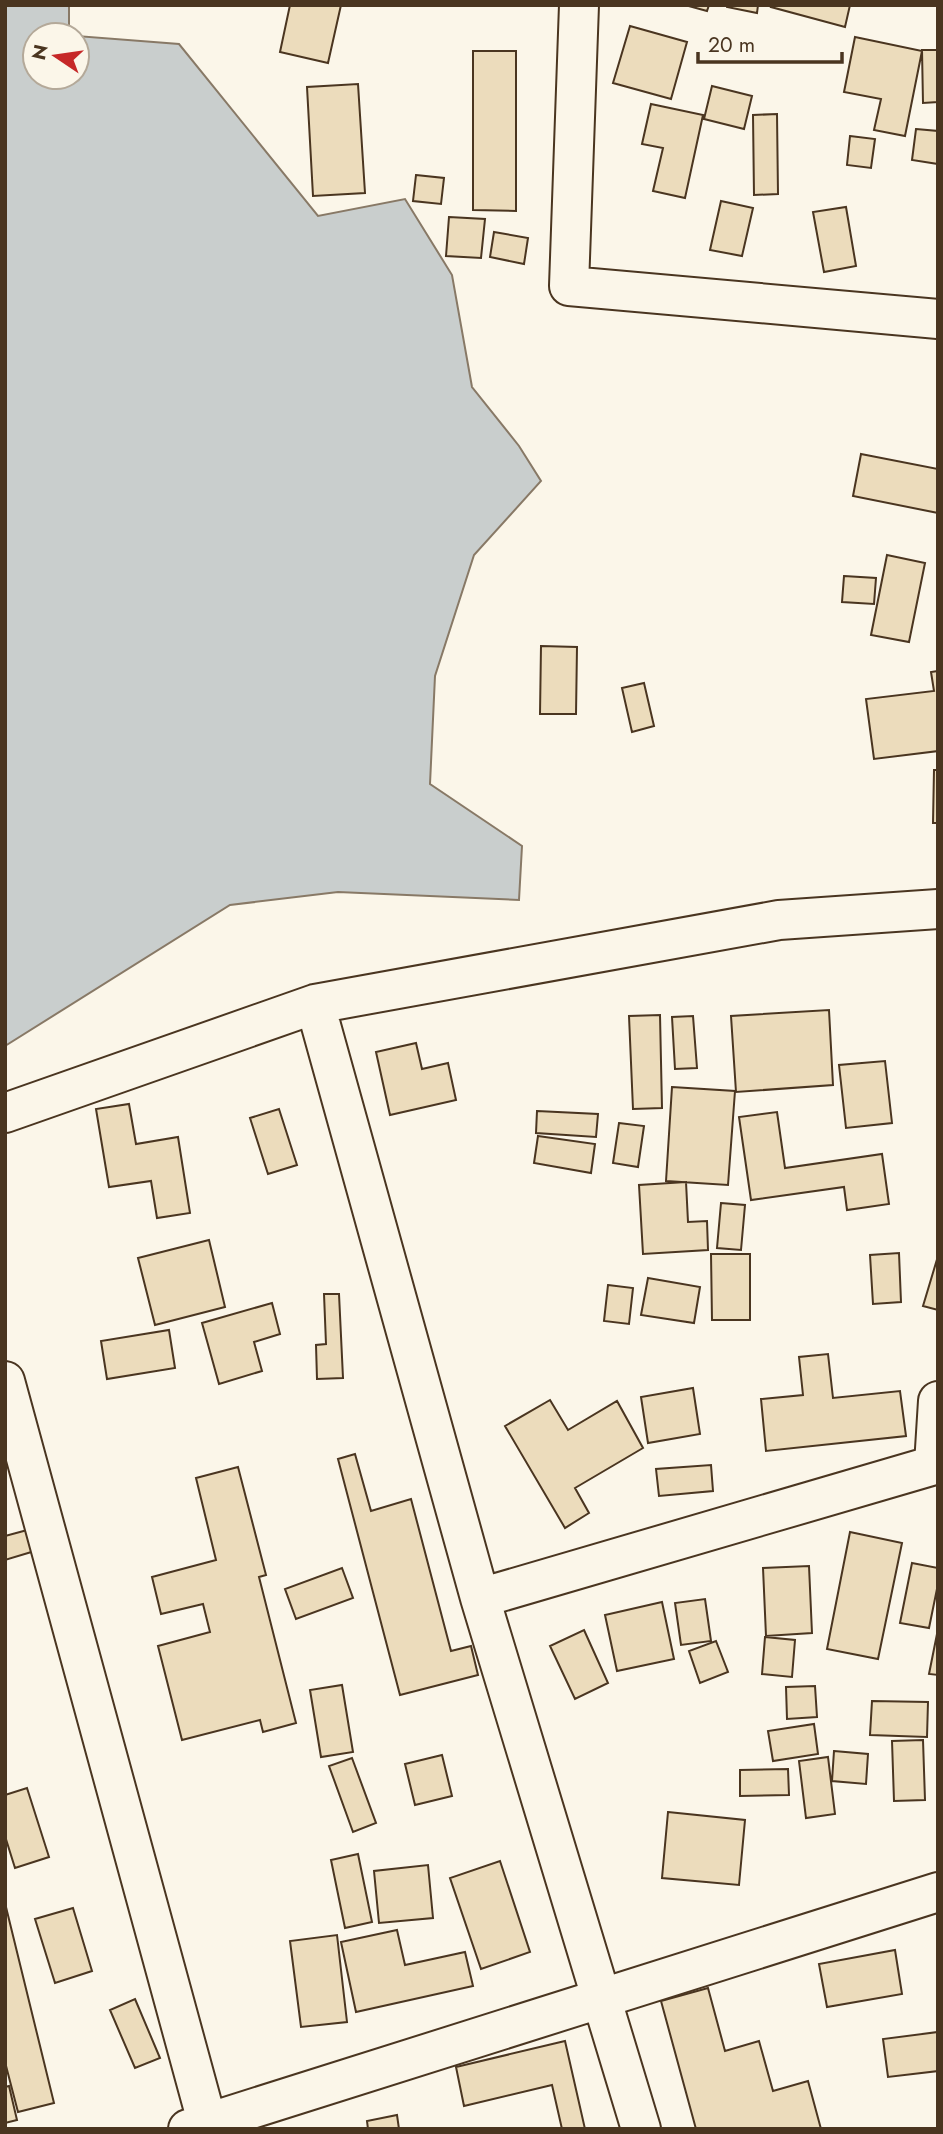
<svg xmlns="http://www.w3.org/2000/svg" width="943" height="2134" viewBox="0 0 943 2134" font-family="Jost,sans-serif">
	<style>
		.water { fill: #c9cecd; stroke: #887966; stroke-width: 2 }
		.building { fill: #ecdcbc; stroke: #4a3520; stroke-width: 2 }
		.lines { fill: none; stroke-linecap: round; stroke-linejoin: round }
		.minor-casing { stroke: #4a3520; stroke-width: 42 }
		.minor { stroke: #fbf6e9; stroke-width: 38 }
	</style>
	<rect width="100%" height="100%" fill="#fbf6e9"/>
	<path class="water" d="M 5,5 L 69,5 L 69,35 L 35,35 L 35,77 L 77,77 L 77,36 L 179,44 L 318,216 L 405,199 L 452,275 L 472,387 L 519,446 L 541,481 L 474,555 L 435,676 L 430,784 L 522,846 L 519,900 L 338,892 L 230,905 L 5,1046 Z"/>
	<path class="building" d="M 290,5 L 341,5 L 328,63 L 280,52 Z
		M 685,5 L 709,5 L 707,11 Z
		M 727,5 L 758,5 L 757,13 L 727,7 Z
		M 772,5 L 850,5 L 845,27 L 771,7 Z
		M 630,26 L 687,42 L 671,99 L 613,83 Z
		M 855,37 L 922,51 L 905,136 L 874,130 L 881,99 L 844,92 Z
		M 922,50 L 938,50 L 938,102 L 923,103 Z
		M 473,51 L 516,51 L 516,211 L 473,210 Z
		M 358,84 L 365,193 L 313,196 L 307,87 Z
		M 712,86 L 752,96 L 744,129 L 704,119 Z
		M 651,104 L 703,115 L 685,198 L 653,191 L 663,148 L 642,144 Z
		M 777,114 L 778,194 L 754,195 L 753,115 Z
		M 916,129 L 938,131 L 938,164 L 912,160 Z
		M 850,136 L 875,139 L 871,168 L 847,165 Z
		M 416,175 L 444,178 L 441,204 L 413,201 Z
		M 721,201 L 753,208 L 742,256 L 710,250 Z
		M 846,207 L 856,266 L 824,272 L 813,212 Z
		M 449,217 L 485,219 L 481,258 L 446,256 Z
		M 494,232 L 528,238 L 524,264 L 490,257 Z
		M 861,454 L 938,469 L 938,513 L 853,496 Z
		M 887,555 L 925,563 L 909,642 L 871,635 Z
		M 844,576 L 876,578 L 874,604 L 842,602 Z
		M 541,646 L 577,647 L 576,714 L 540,714 Z
		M 938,671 L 938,751 L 874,759 L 866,699 L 934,691 L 931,672 Z
		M 644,683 L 654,726 L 632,732 L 622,688 Z
		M 934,770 L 938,770 L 938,823 L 933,823 Z
		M 829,1010 L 833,1085 L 736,1092 L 731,1016 Z
		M 660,1015 L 662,1108 L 633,1109 L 629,1016 Z
		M 693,1016 L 697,1068 L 675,1069 L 672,1017 Z
		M 416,1043 L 422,1069 L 448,1063 L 456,1100 L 390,1115 L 376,1052 Z
		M 885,1061 L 892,1123 L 846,1128 L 839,1065 Z
		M 672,1087 L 735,1091 L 728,1185 L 666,1181 Z
		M 129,1104 L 136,1144 L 178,1137 L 190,1213 L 157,1218 L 151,1181 L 109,1187 L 96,1109 Z
		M 279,1109 L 297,1165 L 268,1174 L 250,1118 Z
		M 537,1111 L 598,1114 L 596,1137 L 536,1133 Z
		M 777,1112 L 785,1168 L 882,1154 L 889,1204 L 847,1210 L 844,1187 L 751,1200 L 739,1117 Z
		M 619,1123 L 644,1126 L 638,1167 L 613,1163 Z
		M 538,1136 L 595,1144 L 591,1173 L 534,1163 Z
		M 686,1182 L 688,1222 L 707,1221 L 708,1250 L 643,1254 L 639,1185 Z
		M 721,1203 L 745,1205 L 741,1250 L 717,1248 Z
		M 209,1240 L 225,1307 L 155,1325 L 138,1258 Z
		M 899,1253 L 901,1302 L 873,1304 L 870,1255 Z
		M 711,1254 L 750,1254 L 750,1320 L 712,1320 Z
		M 938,1256 L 938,1310 L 923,1306 Z
		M 648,1278 L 700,1287 L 694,1323 L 641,1315 Z
		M 608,1285 L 633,1288 L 629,1324 L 604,1321 Z
		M 324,1294 L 339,1294 L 343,1378 L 317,1379 L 316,1345 L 326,1344 Z
		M 272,1303 L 280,1334 L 254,1342 L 262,1371 L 219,1384 L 202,1323 Z
		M 169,1330 L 175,1368 L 107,1379 L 101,1341 Z
		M 828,1354 L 833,1398 L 900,1391 L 906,1436 L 766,1451 L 761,1399 L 803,1395 L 799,1357 Z
		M 693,1388 L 700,1434 L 648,1443 L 641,1397 Z
		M 550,1400 L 568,1430 L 617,1401 L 643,1448 L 575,1488 L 589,1513 L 565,1528 L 505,1426 Z
		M 355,1454 L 371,1511 L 411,1499 L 451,1651 L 471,1646 L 478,1675 L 400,1695 L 338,1459 Z
		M 711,1465 L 713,1491 L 659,1496 L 656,1469 Z
		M 238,1467 L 266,1575 L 259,1577 L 296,1723 L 263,1732 L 260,1720 L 182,1740 L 158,1646 L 210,1632 L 203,1604 L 161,1614 L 152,1577 L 216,1560 L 196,1478 Z
		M 31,1529 L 38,1550 L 5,1560 L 5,1536 Z
		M 850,1532 L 902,1543 L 878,1659 L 827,1649 Z
		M 912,1563 L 938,1568 L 938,1584 L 929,1628 L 900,1623 Z
		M 809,1566 L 812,1633 L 766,1636 L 763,1568 Z
		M 342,1568 L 353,1598 L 296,1619 L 285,1589 Z
		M 705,1599 L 711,1641 L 681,1645 L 675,1603 Z
		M 662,1602 L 674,1659 L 617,1671 L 605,1615 Z
		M 938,1629 L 938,1675 L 929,1674 Z
		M 584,1630 L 608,1683 L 575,1699 L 550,1646 Z
		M 765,1637 L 795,1640 L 792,1677 L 762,1674 Z
		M 716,1641 L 728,1672 L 700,1683 L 689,1651 Z
		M 342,1685 L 353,1752 L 321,1757 L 310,1690 Z
		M 815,1686 L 817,1717 L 787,1719 L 786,1687 Z
		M 872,1701 L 928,1702 L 927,1737 L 870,1735 Z
		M 814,1724 L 818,1754 L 773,1761 L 768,1731 Z
		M 923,1740 L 925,1800 L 894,1801 L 892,1741 Z
		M 834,1751 L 868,1754 L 866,1784 L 832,1781 Z
		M 442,1755 L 452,1796 L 415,1805 L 405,1764 Z
		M 828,1757 L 835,1814 L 806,1818 L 799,1761 Z
		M 352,1758 L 376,1823 L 353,1832 L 329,1766 Z
		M 788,1769 L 789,1795 L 740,1796 L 740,1770 Z
		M 27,1788 L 49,1857 L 15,1868 L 5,1836 L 5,1795 Z
		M 668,1812 L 745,1820 L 739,1885 L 662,1878 Z
		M 358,1854 L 372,1922 L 345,1928 L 331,1860 Z
		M 500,1861 L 530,1952 L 481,1969 L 450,1878 Z
		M 428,1865 L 433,1918 L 379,1923 L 374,1871 Z
		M 5,1903 L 54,2103 L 18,2112 L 5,2062 Z
		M 73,1908 L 92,1971 L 55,1983 L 35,1919 Z
		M 397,1930 L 405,1965 L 465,1952 L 473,1986 L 356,2012 L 341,1942 Z
		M 337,1935 L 347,2022 L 301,2027 L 290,1941 Z
		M 895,1950 L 902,1994 L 827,2007 L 819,1964 Z
		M 708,1988 L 725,2051 L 759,2041 L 773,2091 L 808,2081 L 821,2129 L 696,2129 L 661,2001 Z
		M 135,1999 L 160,2058 L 135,2068 L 110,2010 Z
		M 938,2032 L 938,2071 L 888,2077 L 883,2039 Z
		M 565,2041 L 585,2129 L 562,2129 L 552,2085 L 464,2106 L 456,2067 Z
		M 9,2086 L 17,2120 L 5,2123 L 5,2087 Z
		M 397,2115 L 399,2129 L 368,2129 L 367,2121 Z"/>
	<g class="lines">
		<defs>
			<path id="minor" d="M 579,5 L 569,286 L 938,319
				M 315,1004 L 480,1598 L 641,2129
				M 5,1113 L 315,1004 L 779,920 L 938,909
				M 5,1381 L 209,2129
				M 934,1465 L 938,1401
				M 480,1598 L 938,1464
				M 188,2129 L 938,1892"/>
		</defs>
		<use href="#minor" class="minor-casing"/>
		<use href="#minor" class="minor"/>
	</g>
	<rect width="943" height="2134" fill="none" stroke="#4a3520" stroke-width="14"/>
	<g transform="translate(56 56) rotate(283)"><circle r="33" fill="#fbf6e9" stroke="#b4a999" stroke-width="2"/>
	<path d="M0-5L12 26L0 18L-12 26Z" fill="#c62828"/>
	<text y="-10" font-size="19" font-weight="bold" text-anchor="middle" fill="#4a3520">N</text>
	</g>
	<path d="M698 52v10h144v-10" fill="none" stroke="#4a3520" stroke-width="3.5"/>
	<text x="708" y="52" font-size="21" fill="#4a3520" stroke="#fbf6e9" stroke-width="5" paint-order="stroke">20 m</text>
</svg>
